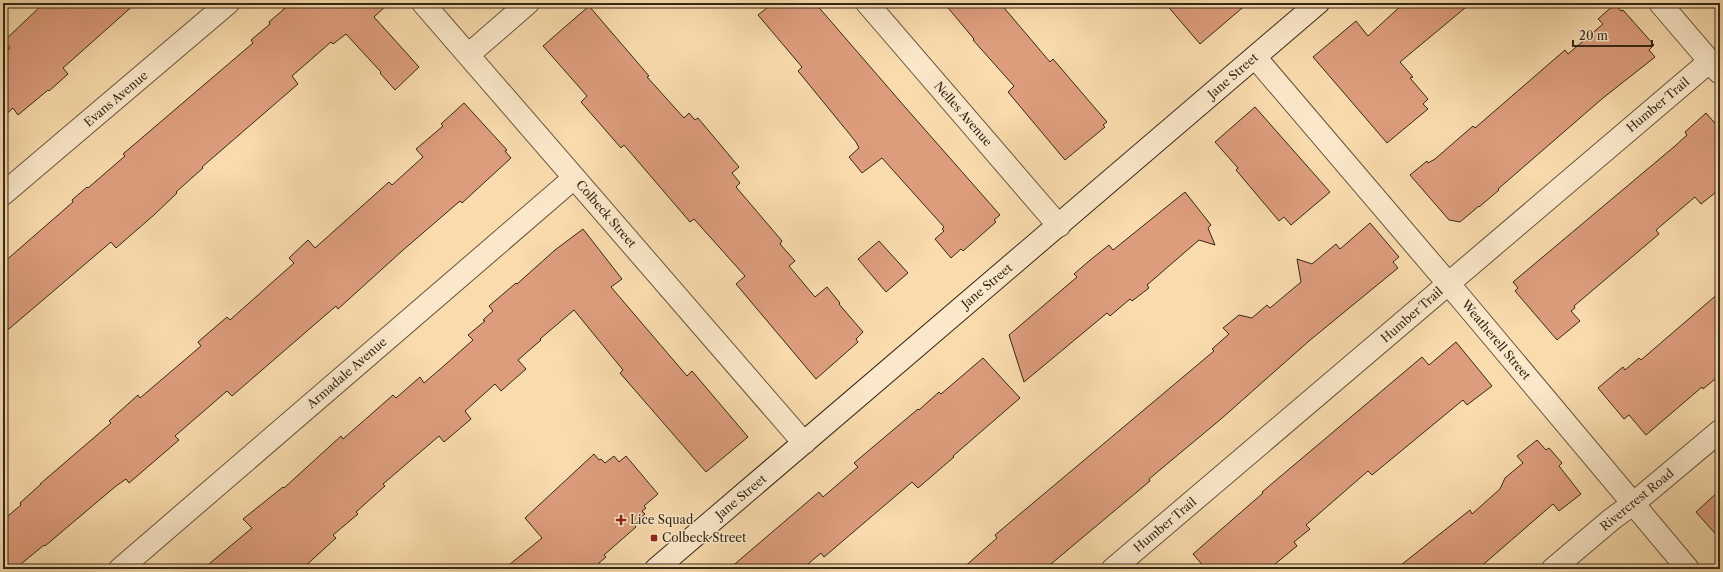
<svg xmlns="http://www.w3.org/2000/svg" width="1723" height="572" viewBox="0 0 1723 572" font-family="'Libre Caslon Text',serif">
	<style>
		.building { fill: #dd9d7d; stroke: #342817 }
		.lines { fill: none; stroke-linecap: round; stroke-linejoin: round }
		.minor-casing { stroke: #65553c; stroke-width: 24 }
		.secondary-casing { stroke: #342817; stroke-width: 24 }
		.minor { stroke: #fbe8ca; stroke-width: 22 }
		.secondary { stroke: #fbe8ca; stroke-width: 22 }
		.poi-dot { fill: #8f2418; stroke: #fbe8ca; stroke-width: 1.5 }
		.labels { text-anchor: middle; stroke-width: 3; stroke-linejoin: round; paint-order: stroke }
		.street-label { font-size: 12px; fill: #342817; stroke: #fbe8ca }
		.poi-label { font-size: 12px; fill: #342817; stroke: #fbe8ca; text-anchor: start }
	</style>
	<rect width="100%" height="100%" fill="#f9dbad"/>
	<filter id="stains"><feTurbulence type="fractalNoise" baseFrequency=".005" numOctaves="4"/><feColorMatrix values="0 0 0 0 .2 0 0 0 0 .09 0 0 0 0 .02 0 0 0 .5 -.17"/></filter>
	<radialGradient id="worn" r=".72"><stop offset=".6" stop-color="#630" stop-opacity="0"/><stop offset="1" stop-color="#630" stop-opacity=".3"/></radialGradient>
	<path class="building" d="M 44,3 L 136,3 L 63,68 L 68,74 L 49,91 L 48,90 L 18,115 L 13,108 L 3,117 L 3,54 L 10,48 L 4,41 Z
		M 291,3 L 389,3 L 374,17 L 419,67 L 395,90 L 380,73 L 381,72 L 346,34 L 333,44 L 331,42 L 292,76 L 298,84 L 202,167 L 203,168 L 176,192 L 177,193 L 154,215 L 116,248 L 111,242 L 3,334 L 3,263 L 73,202 L 72,200 L 87,187 L 88,188 L 125,156 L 123,154 L 253,43 L 251,40 L 270,24 L 269,22 Z
		M 773,3 L 815,3 L 905,107 L 1000,215 L 994,220 L 996,222 L 963,251 L 961,249 L 951,258 L 935,239 L 944,231 L 942,229 L 944,227 L 882,158 L 862,173 L 849,157 L 859,148 L 856,142 L 798,71 L 802,67 L 758,15 Z
		M 944,3 L 1000,3 L 1050,62 L 1053,59 L 1107,122 L 1103,125 L 1105,127 L 1065,160 L 1008,92 L 1014,86 L 973,40 L 974,39 Z
		M 1165,3 L 1248,3 L 1200,44 Z
		M 1404,3 L 1471,3 L 1400,62 L 1413,77 L 1410,78 L 1428,99 L 1423,104 L 1428,109 L 1387,143 L 1313,57 L 1356,21 L 1368,36 Z
		M 1615,4 L 1621,11 L 1623,10 L 1654,45 L 1649,50 L 1655,57 L 1603,98 L 1498,189 L 1499,190 L 1479,207 L 1479,206 L 1460,222 L 1449,220 L 1410,175 L 1427,161 L 1428,163 L 1435,159 L 1473,126 L 1475,128 L 1565,50 L 1568,54 L 1603,24 L 1598,19 Z
		M 589,6 L 649,76 L 647,77 L 684,118 L 689,113 L 695,120 L 698,118 L 739,167 L 732,173 L 740,183 L 736,187 L 782,241 L 780,244 L 795,261 L 789,266 L 815,297 L 827,287 L 840,303 L 839,304 L 863,332 L 856,339 L 858,342 L 816,379 L 736,284 L 745,276 L 694,219 L 690,222 L 624,145 L 621,148 L 581,102 L 587,96 L 543,46 Z
		M 464,103 L 507,150 L 505,151 L 511,158 L 462,203 L 460,201 L 402,251 L 338,309 L 336,306 L 232,396 L 227,391 L 175,436 L 179,440 L 129,483 L 126,479 L 116,486 L 45,546 L 44,545 L 15,569 L 3,569 L 3,520 L 21,505 L 20,503 L 41,484 L 40,484 L 111,423 L 109,421 L 138,395 L 140,398 L 201,346 L 198,342 L 227,317 L 230,320 L 294,263 L 289,258 L 308,240 L 315,248 L 389,182 L 392,185 L 423,157 L 416,149 L 443,126 L 441,124 Z
		M 1255,107 L 1330,192 L 1291,225 L 1284,217 L 1279,221 L 1236,170 L 1238,168 L 1215,142 Z
		M 1706,113 L 1720,129 L 1720,189 L 1701,204 L 1695,197 L 1656,230 L 1659,234 L 1574,306 L 1575,308 L 1571,311 L 1580,321 L 1557,340 L 1515,291 L 1518,288 L 1513,282 L 1675,146 L 1687,135 L 1685,132 Z
		M 1185,192 L 1211,225 L 1208,228 L 1215,245 L 1199,240 L 1147,285 L 1149,288 L 1132,301 L 1130,299 L 1110,316 L 1107,313 L 1024,382 L 1009,335 L 1077,277 L 1074,274 L 1089,261 L 1109,245 L 1113,250 Z
		M 1370,223 L 1399,257 L 1393,262 L 1398,268 L 1309,341 L 1221,419 L 1149,479 L 1150,481 L 1119,507 L 1045,569 L 962,569 L 997,538 L 995,535 L 1214,351 L 1212,349 L 1229,334 L 1223,328 L 1239,315 L 1252,318 L 1267,305 L 1270,308 L 1301,282 L 1297,259 L 1312,264 L 1336,244 L 1340,249 Z
		M 583,229 L 622,279 L 611,287 L 687,376 L 692,371 L 748,437 L 706,472 L 620,373 L 623,370 L 574,310 L 540,339 L 541,340 L 518,360 L 526,369 L 501,391 L 495,384 L 465,411 L 471,419 L 444,442 L 439,436 L 383,484 L 385,486 L 356,512 L 358,514 L 333,535 L 336,538 L 302,569 L 203,569 L 252,528 L 243,519 L 283,487 L 284,488 L 341,436 L 343,439 L 393,395 L 396,398 L 420,377 L 424,383 L 446,364 L 473,340 L 468,335 L 485,321 L 483,320 L 493,311 L 489,306 L 516,283 L 517,284 L 555,250 Z
		M 879,241 L 908,273 L 886,292 L 858,259 Z
		M 1720,292 L 1720,375 L 1703,389 L 1702,387 L 1646,435 L 1629,415 L 1624,419 L 1598,388 L 1623,367 L 1625,370 L 1639,358 L 1641,360 Z
		M 1456,342 L 1492,386 L 1467,405 L 1463,400 L 1372,475 L 1368,471 L 1306,525 L 1310,529 L 1294,542 L 1297,546 L 1269,569 L 1206,569 L 1193,554 L 1263,493 L 1262,492 L 1422,357 L 1429,365 Z
		M 983,358 L 1020,398 L 953,456 L 954,457 L 918,488 L 912,482 L 824,557 L 821,553 L 802,569 L 729,569 L 819,492 L 823,497 L 858,467 L 854,463 L 918,409 L 919,410 L 939,392 L 941,394 Z
		M 1537,440 L 1546,450 L 1549,448 L 1562,463 L 1559,466 L 1581,494 L 1559,511 L 1553,504 L 1478,569 L 1396,569 L 1470,510 L 1472,514 L 1500,489 L 1505,478 L 1523,463 L 1517,456 Z
		M 594,454 L 599,460 L 601,459 L 605,463 L 614,456 L 619,462 L 626,456 L 658,494 L 644,506 L 646,508 L 642,511 L 645,514 L 634,524 L 636,527 L 604,555 L 606,557 L 592,569 L 504,569 L 542,538 L 525,518 Z
		M 1720,490 L 1720,539 L 1696,512 Z"/>
	<g class="lines">
		<defs>
			<path id="minor" d="M 423,3 L 804,443
				M 867,3 L 1059,226
				M 1660,3 L 1719,72
				M 468,55 L 528,3
				M 1255,57 L 1464,302 L 1688,569
				M 3,194 L 228,3
				M 120,569 L 574,178
				M 1113,569 L 1710,61
				M 1553,569 L 1612,519 L 1634,503 L 1720,431"/>
			<path id="secondary" d="M 656,569 L 1318,3"/>
		</defs>
		<use href="#minor" class="minor-casing"/>
		<use href="#secondary" class="secondary-casing"/>
		<use href="#minor" class="minor"/>
		<use href="#secondary" class="secondary"/>
	</g>
	<g class="poi-dot">
		<path d="M619 514h4v4h4v4h-4v4h-4v-4h-4v-4h4z"/>
		<rect x="650" y="534" width="8" height="8" rx="2"/>
	</g>
	<g class="labels">
		<g class="street-label">
			<text transform="translate(1233 76) rotate(-41)" y="4">Jane Street</text>
			<text transform="translate(116 99) rotate(-40)" y="4">Evans Avenue</text>
			<text transform="translate(1658 105) rotate(-40)" y="4">Humber Trail</text>
			<text transform="translate(963 114) rotate(49)" y="4">Nelles Avenue</text>
			<text transform="translate(606 214) rotate(49)" y="4">Colbeck Street</text>
			<text transform="translate(987 286) rotate(-40)" y="4">Jane Street</text>
			<text transform="translate(1412 315) rotate(-41)" y="4">Humber Trail</text>
			<text transform="translate(1496 340) rotate(50)" y="4">Weatherell Street</text>
			<text transform="translate(347 373) rotate(-41)" y="4">Armadale Avenue</text>
			<text transform="translate(741 497) rotate(-40)" y="4">Jane Street</text>
			<text transform="translate(1637 500) rotate(-39)" y="4">Rivercrest Road</text>
			<text transform="translate(1165 525) rotate(-40)" y="4">Humber Trail</text>
		</g>
		<g class="poi-label">
			<text x="630" y="524">Lice Squad</text>
			<text x="662" y="542">Colbeck Street</text>
		</g>
	</g>
	<rect width="1723" height="572" fill="none" stroke="#f9dbad" stroke-width="16"/>
	<rect x="4" y="4" width="1715" height="564" fill="none" stroke="#342817" stroke-width="2"/>
	<rect x="8" y="8" width="1707" height="556" fill="none" stroke="#342817"/>
	<path d="M1573 40v6h79v-6" fill="none" stroke="#342817" stroke-width="2"/>
	<text x="1579" y="40" font-size="12" fill="#342817" stroke="#fbe8ca" stroke-width="3" paint-order="stroke">20 m</text>
	<rect width="100%" height="100%" filter="url(#stains)"/>
	<rect width="100%" height="100%" fill="url(#worn)"/>
</svg>
